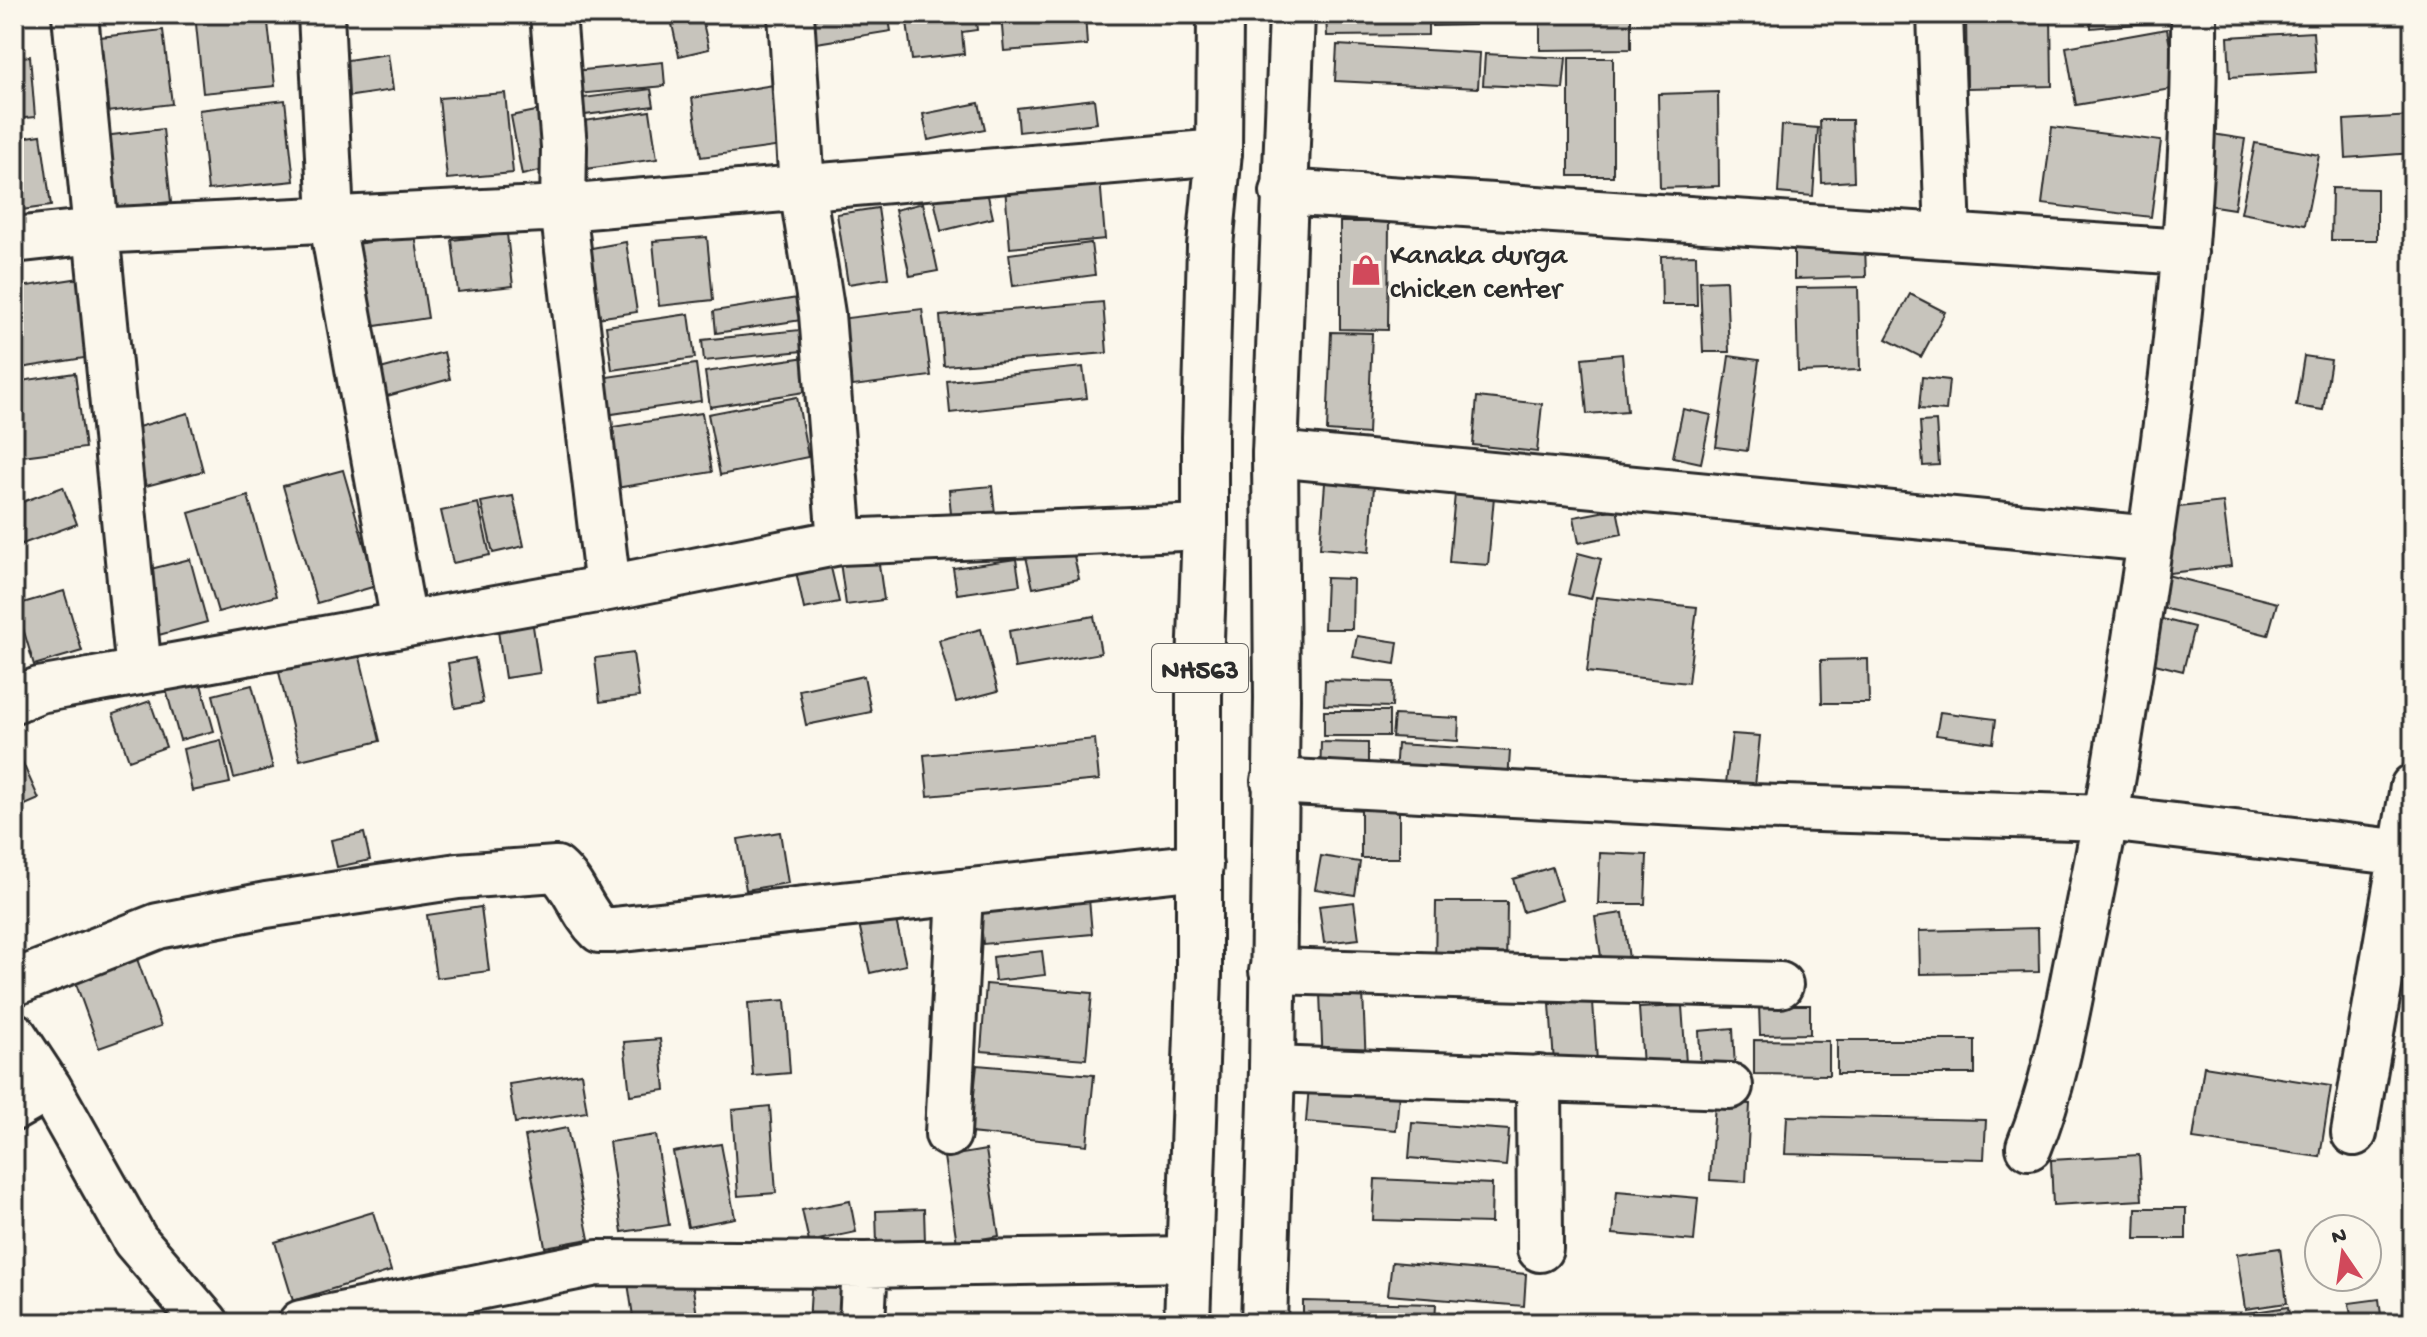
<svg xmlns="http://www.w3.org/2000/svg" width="2427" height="1337" viewBox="0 0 2427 1337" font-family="'Gochi Hand',sans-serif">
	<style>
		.building { fill: #c7c4bc; stroke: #2b2b2b; stroke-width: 2 }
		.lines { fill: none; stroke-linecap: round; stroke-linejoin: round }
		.street-casing { stroke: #2b2b2b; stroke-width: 50 }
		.highway-casing { stroke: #2b2b2b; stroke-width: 50 }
		.street { stroke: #fbf7ec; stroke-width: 44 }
		.highway { stroke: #fbf7ec; stroke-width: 44 }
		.labels { text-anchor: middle; stroke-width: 6; stroke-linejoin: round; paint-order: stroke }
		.shield { fill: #fbf7ec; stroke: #696865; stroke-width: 2 }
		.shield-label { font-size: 28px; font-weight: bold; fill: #2b2b2b }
		.poi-label { font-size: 30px; fill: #2b2b2b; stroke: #fbf7ec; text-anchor: start }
	</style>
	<rect width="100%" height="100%" fill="#fbf7ec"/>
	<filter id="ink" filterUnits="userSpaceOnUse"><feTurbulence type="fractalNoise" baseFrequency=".0125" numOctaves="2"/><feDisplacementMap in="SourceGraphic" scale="16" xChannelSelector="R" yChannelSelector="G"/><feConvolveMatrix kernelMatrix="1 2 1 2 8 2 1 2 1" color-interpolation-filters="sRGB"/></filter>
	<g filter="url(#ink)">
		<path class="building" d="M 195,14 L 267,14 L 275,86 L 203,93 Z
			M 701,14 L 709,49 L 679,56 L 670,15 Z
			M 821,14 L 888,14 L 891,31 L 804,45 L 799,18 Z
			M 906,14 L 975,14 L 977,30 L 962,32 L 964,54 L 912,60 Z
			M 1001,14 L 1085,14 L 1087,45 L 1004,51 Z
			M 1326,14 L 1428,14 L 1428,35 L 1327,36 Z
			M 1431,14 L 1474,14 L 1475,25 L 1432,26 Z
			M 1540,14 L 1631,14 L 1631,49 L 1540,50 Z
			M 1966,14 L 2051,14 L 2052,86 L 1967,88 Z
			M 2090,14 L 2146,14 L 2147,23 L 2091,28 Z
			M 2167,29 L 2177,88 L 2076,105 L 2066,47 Z
			M 163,30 L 172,104 L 99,113 L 91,38 Z
			M 2313,32 L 2316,72 L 2230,77 L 2228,37 Z
			M 1337,45 L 1480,53 L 1478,88 L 1335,81 Z
			M 388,54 L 393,90 L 339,98 L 334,62 Z
			M 1485,54 L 1566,58 L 1563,89 L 1483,85 Z
			M 30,56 L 35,117 L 14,119 L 14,58 Z
			M 1569,58 L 1613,58 L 1613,176 L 1569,176 Z
			M 663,62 L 665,86 L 577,94 L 574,71 Z
			M 780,84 L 789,145 L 701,157 L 692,98 Z
			M 651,89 L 654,106 L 577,116 L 576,99 Z
			M 1718,92 L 1719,186 L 1660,188 L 1658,94 Z
			M 505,93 L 513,173 L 447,179 L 439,98 Z
			M 1094,99 L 1097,123 L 1019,132 L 1017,108 Z
			M 285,100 L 294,181 L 208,190 L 199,110 Z
			M 979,103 L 985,129 L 928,140 L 923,114 Z
			M 541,110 L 553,168 L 522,175 L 511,116 Z
			M 650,111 L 657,159 L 585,169 L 578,122 Z
			M 2413,116 L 2413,153 L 2346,158 L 2344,120 Z
			M 1820,120 L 1852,120 L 1854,181 L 1822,183 Z
			M 1782,125 L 1818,128 L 1813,196 L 1778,193 Z
			M 2052,127 L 2161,141 L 2151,217 L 2042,204 Z
			M 163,129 L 171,202 L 102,209 L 95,137 Z
			M 2199,132 L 2245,139 L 2234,209 L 2188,202 Z
			M 41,135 L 51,206 L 14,211 L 14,139 Z
			M 2255,143 L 2319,155 L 2305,225 L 2241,213 Z
			M 1100,178 L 1105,239 L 1010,248 L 1005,187 Z
			M 986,187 L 993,218 L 941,231 L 934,200 Z
			M 2332,188 L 2377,189 L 2377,240 L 2331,240 Z
			M 923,203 L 938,271 L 910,276 L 895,210 Z
			M 878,208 L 888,278 L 848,284 L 837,214 Z
			M 1340,222 L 1389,222 L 1388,330 L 1340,329 Z
			M 507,234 L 513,286 L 458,292 L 452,240 Z
			M 415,235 L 428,318 L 362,328 L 350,245 Z
			M 707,237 L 713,300 L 659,306 L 653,241 Z
			M 626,242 L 637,312 L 590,319 L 580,250 Z
			M 1091,243 L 1095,275 L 1013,286 L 1009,254 Z
			M 1865,243 L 1866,277 L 1794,279 L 1794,244 Z
			M 1696,255 L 1697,305 L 1662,305 L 1661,256 Z
			M 87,277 L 97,356 L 14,369 L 14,288 Z
			M 1726,280 L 1729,352 L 1703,352 L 1700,281 Z
			M 1858,287 L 1860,370 L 1798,372 L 1796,288 Z
			M 1910,294 L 1945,312 L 1921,357 L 1886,339 Z
			M 804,297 L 808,319 L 716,333 L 714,311 Z
			M 1103,302 L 1107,353 L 944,366 L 940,316 Z
			M 922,309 L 931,376 L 838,388 L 830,320 Z
			M 689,314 L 695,358 L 612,370 L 606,326 Z
			M 800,330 L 802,351 L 704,361 L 702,340 Z
			M 1331,332 L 1372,333 L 1368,434 L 1327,431 Z
			M 444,352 L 450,379 L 376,399 L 369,372 Z
			M 1622,354 L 1627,411 L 1587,414 L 1582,358 Z
			M 1729,356 L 1759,360 L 1747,451 L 1716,447 Z
			M 2304,356 L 2331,360 L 2323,410 L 2296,406 Z
			M 806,357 L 811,391 L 710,407 L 705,372 Z
			M 696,364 L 701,401 L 605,415 L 600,378 Z
			M 1083,367 L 1087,398 L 950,413 L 947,381 Z
			M 75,373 L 85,448 L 14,457 L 14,382 Z
			M 1922,377 L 1949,380 L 1946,411 L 1919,409 Z
			M 797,397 L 808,457 L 720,475 L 708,414 Z
			M 1477,397 L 1542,404 L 1537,452 L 1473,445 Z
			M 1683,409 L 1711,415 L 1701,463 L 1673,457 Z
			M 188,413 L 203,471 L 146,486 L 131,429 Z
			M 702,413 L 712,472 L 610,489 L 600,429 Z
			M 1936,421 L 1939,465 L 1923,466 L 1920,422 Z
			M 343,470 L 376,586 L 317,603 L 283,486 Z
			M 1326,470 L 1375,473 L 1369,552 L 1320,548 Z
			M 1456,482 L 1495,485 L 1488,565 L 1449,562 Z
			M 992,486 L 996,523 L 952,527 L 949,490 Z
			M 63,487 L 77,524 L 14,547 L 14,505 Z
			M 248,496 L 276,596 L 218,612 L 189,513 Z
			M 513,496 L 524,546 L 493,553 L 481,502 Z
			M 2223,502 L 2231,566 L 2170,573 L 2162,509 Z
			M 478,503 L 490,555 L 453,563 L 441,511 Z
			M 1617,509 L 1622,534 L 1579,543 L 1574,517 Z
			M 1071,542 L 1079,579 L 1033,588 L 1025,552 Z
			M 1578,553 L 1601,559 L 1591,599 L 1568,594 Z
			M 878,557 L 884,600 L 846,605 L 840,562 Z
			M 190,559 L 207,622 L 155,636 L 139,572 Z
			M 829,559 L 839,602 L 804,609 L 795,567 Z
			M 1016,559 L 1020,585 L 957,594 L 953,568 Z
			M 2163,574 L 2277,603 L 2268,635 L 2155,606 Z
			M 1326,578 L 1353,579 L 1352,629 L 1324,629 Z
			M 64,591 L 82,651 L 34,665 L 16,605 Z
			M 1596,597 L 1697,607 L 1688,683 L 1587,672 Z
			M 530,606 L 540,673 L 505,678 L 495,611 Z
			M 1094,616 L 1101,653 L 1015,668 L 1009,631 Z
			M 2150,616 L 2194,627 L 2183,671 L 2139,660 Z
			M 981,629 L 998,691 L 956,702 L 939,640 Z
			M 1357,636 L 1398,642 L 1395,664 L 1353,657 Z
			M 358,649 L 380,741 L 300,760 L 278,668 Z
			M 633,653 L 639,697 L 600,702 L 595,658 Z
			M 475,658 L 483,703 L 455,708 L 448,663 Z
			M 1868,659 L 1869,703 L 1822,703 L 1821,660 Z
			M 864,676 L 871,712 L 806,725 L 799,690 Z
			M 199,677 L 214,731 L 180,740 L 165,686 Z
			M 1325,680 L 1393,682 L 1392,707 L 1324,705 Z
			M 252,685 L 273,768 L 234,778 L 213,695 Z
			M 150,701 L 166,747 L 129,760 L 113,714 Z
			M 1324,711 L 1389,711 L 1389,736 L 1324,736 Z
			M 1940,712 L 1996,719 L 1993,743 L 1936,735 Z
			M 1394,715 L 1459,718 L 1458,741 L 1392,737 Z
			M 1732,734 L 1760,736 L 1755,786 L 1726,783 Z
			M 1095,739 L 1099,780 L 928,796 L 924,755 Z
			M 221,740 L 230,783 L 192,791 L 183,749 Z
			M 1321,742 L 1368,743 L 1368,782 L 1320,780 Z
			M 1397,744 L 1510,751 L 1508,781 L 1395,775 Z
			M 15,746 L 39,799 L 16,809 L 14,805 Z
			M 1361,796 L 1399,796 L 1399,858 L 1361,858 Z
			M 780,832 L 788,883 L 746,890 L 738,839 Z
			M 364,833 L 370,860 L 337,867 L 331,840 Z
			M 1600,853 L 1647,855 L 1645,904 L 1598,904 Z
			M 1321,856 L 1360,862 L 1355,895 L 1315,889 Z
			M 1552,867 L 1562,900 L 1523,912 L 1513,879 Z
			M 1088,887 L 1092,934 L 983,944 L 979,897 Z
			M 1354,902 L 1359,939 L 1324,943 L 1319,906 Z
			M 1436,902 L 1507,902 L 1506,972 L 1435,971 Z
			M 481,907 L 489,971 L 436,978 L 427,915 Z
			M 893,907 L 906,965 L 870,973 L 857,915 Z
			M 1623,913 L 1629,959 L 1602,963 L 1595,917 Z
			M 2038,928 L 2039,972 L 1920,974 L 1919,931 Z
			M 132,945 L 161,1026 L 99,1048 L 70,967 Z
			M 1042,951 L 1045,975 L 995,981 L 993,957 Z
			M 986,984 L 1092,993 L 1086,1059 L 981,1051 Z
			M 1363,992 L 1366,1065 L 1323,1066 L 1320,993 Z
			M 785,1000 L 790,1073 L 753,1076 L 748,1003 Z
			M 1593,1002 L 1598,1076 L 1555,1078 L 1550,1004 Z
			M 1759,1005 L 1810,1005 L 1810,1034 L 1760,1035 Z
			M 1682,1006 L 1686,1063 L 1643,1066 L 1639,1008 Z
			M 1733,1028 L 1735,1070 L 1701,1072 L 1699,1031 Z
			M 660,1039 L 665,1090 L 630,1095 L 624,1042 Z
			M 1754,1040 L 1829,1041 L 1829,1075 L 1754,1074 Z
			M 1837,1040 L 1975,1040 L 1975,1074 L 1837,1074 Z
			M 977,1065 L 1094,1075 L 1087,1145 L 970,1133 Z
			M 2204,1066 L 2331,1086 L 2320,1157 L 2193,1139 Z
			M 581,1073 L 587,1112 L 515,1123 L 509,1084 Z
			M 1310,1074 L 1400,1082 L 1396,1130 L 1306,1122 Z
			M 1715,1102 L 1750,1104 L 1746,1182 L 1710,1180 Z
			M 770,1106 L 776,1193 L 738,1196 L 732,1110 Z
			M 1787,1116 L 1986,1120 L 1984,1159 L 1785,1154 Z
			M 1412,1123 L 1509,1130 L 1506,1166 L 1409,1158 Z
			M 567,1128 L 589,1239 L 545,1247 L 525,1136 Z
			M 656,1135 L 669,1225 L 622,1232 L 609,1142 Z
			M 721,1144 L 735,1218 L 688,1227 L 673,1152 Z
			M 986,1150 L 999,1236 L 957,1243 L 944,1157 Z
			M 2139,1155 L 2142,1200 L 2053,1205 L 2051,1160 Z
			M 1375,1179 L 1492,1184 L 1491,1223 L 1373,1220 Z
			M 1617,1191 L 1698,1198 L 1694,1241 L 1613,1234 Z
			M 850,1201 L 856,1232 L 809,1242 L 802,1210 Z
			M 2136,1208 L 2186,1208 L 2186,1239 L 2135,1239 Z
			M 924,1209 L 925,1242 L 877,1244 L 876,1211 Z
			M 373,1212 L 391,1271 L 293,1301 L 275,1242 Z
			M 2280,1248 L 2287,1303 L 2245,1309 L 2237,1254 Z
			M 1392,1262 L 1526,1274 L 1524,1306 L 1388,1295 Z
			M 812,1274 L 854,1277 L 851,1323 L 809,1323 Z
			M 691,1275 L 698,1323 L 634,1323 L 628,1283 Z
			M 2379,1299 L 2382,1323 L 2352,1323 L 2349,1303 Z
			M 1303,1301 L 1436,1304 L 1435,1323 L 1303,1323 Z
			M 2288,1307 L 2290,1323 L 2248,1323 L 2247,1313 Z"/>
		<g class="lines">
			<defs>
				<path id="street" d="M 321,14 L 331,218 L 404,623
					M 553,14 L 564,147 L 563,208 L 608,588
					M 791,14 L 802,188 L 822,314 L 840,542
					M 1940,14 L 1948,236
					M 75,15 L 139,672
					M 1283,192 L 2185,252
					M 14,240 L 95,231 L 563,208 L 1219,152
					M 1275,454 L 2151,539
					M 14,700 L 39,690 L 608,588 L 840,542 L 1205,527
					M 1274,781 L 1752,807 L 2107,818 L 2413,854
					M 1272,971 L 1780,985
					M 14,983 L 158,926 L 266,905 L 458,876 L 556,869 C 576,886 581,912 600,930 L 613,930 L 1200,866
					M 14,1035 L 49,1088
					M 1272,1069 L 1730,1086
					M 1539,1078 L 1540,1249
					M 14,1108 L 49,1088 L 135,1240 L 206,1323
					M 2354,1133 L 2413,787
					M 948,1134 L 960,892
					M 2029,1147 C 2053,1088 2064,1028 2076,966 C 2092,889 2108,812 2120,734 C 2158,496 2196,256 2194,14
					M 301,1323 L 597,1263 L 865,1265 L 1189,1259
					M 862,1323 L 865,1265"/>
				<path id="highway" d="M 1187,1323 L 1199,976 L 1199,695 L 1205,527 L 1205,437 L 1210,246 L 1219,152 L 1220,14
					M 1264,1323 L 1272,1069 L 1277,698 L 1275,454 L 1292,14"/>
			</defs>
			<use href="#street" class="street-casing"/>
			<use href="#highway" class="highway-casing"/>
			<use href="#street" class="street"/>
			<use href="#highway" class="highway"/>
		</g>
	</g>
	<defs>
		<symbol id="shop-bare" viewBox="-9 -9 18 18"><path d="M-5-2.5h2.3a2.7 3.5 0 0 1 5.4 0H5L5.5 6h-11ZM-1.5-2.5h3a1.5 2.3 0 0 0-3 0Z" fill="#d1495b" stroke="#fbf7ec" stroke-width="2.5" paint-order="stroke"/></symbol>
	</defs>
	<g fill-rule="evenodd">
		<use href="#shop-bare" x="1344" y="248" width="44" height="44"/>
	</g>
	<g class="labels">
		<rect class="shield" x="1152" y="644" width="96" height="48" rx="6"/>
		<g class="shield-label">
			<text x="1200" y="678">NH563</text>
		</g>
		<g class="poi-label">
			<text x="1390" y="263">Kanaka durga<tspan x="1390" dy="34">chicken center</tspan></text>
		</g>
	</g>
	<rect width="2427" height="1337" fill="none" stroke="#fbf7ec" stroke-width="48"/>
	<rect x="24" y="24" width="2379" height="1289" fill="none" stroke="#2b2b2b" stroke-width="3" filter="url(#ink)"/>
	<g transform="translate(2343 1253) rotate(347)"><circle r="38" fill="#fbf7ec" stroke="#a8a59f" stroke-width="2"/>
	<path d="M0-6L14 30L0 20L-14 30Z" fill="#d1495b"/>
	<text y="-12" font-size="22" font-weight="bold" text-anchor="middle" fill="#2b2b2b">N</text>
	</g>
</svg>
